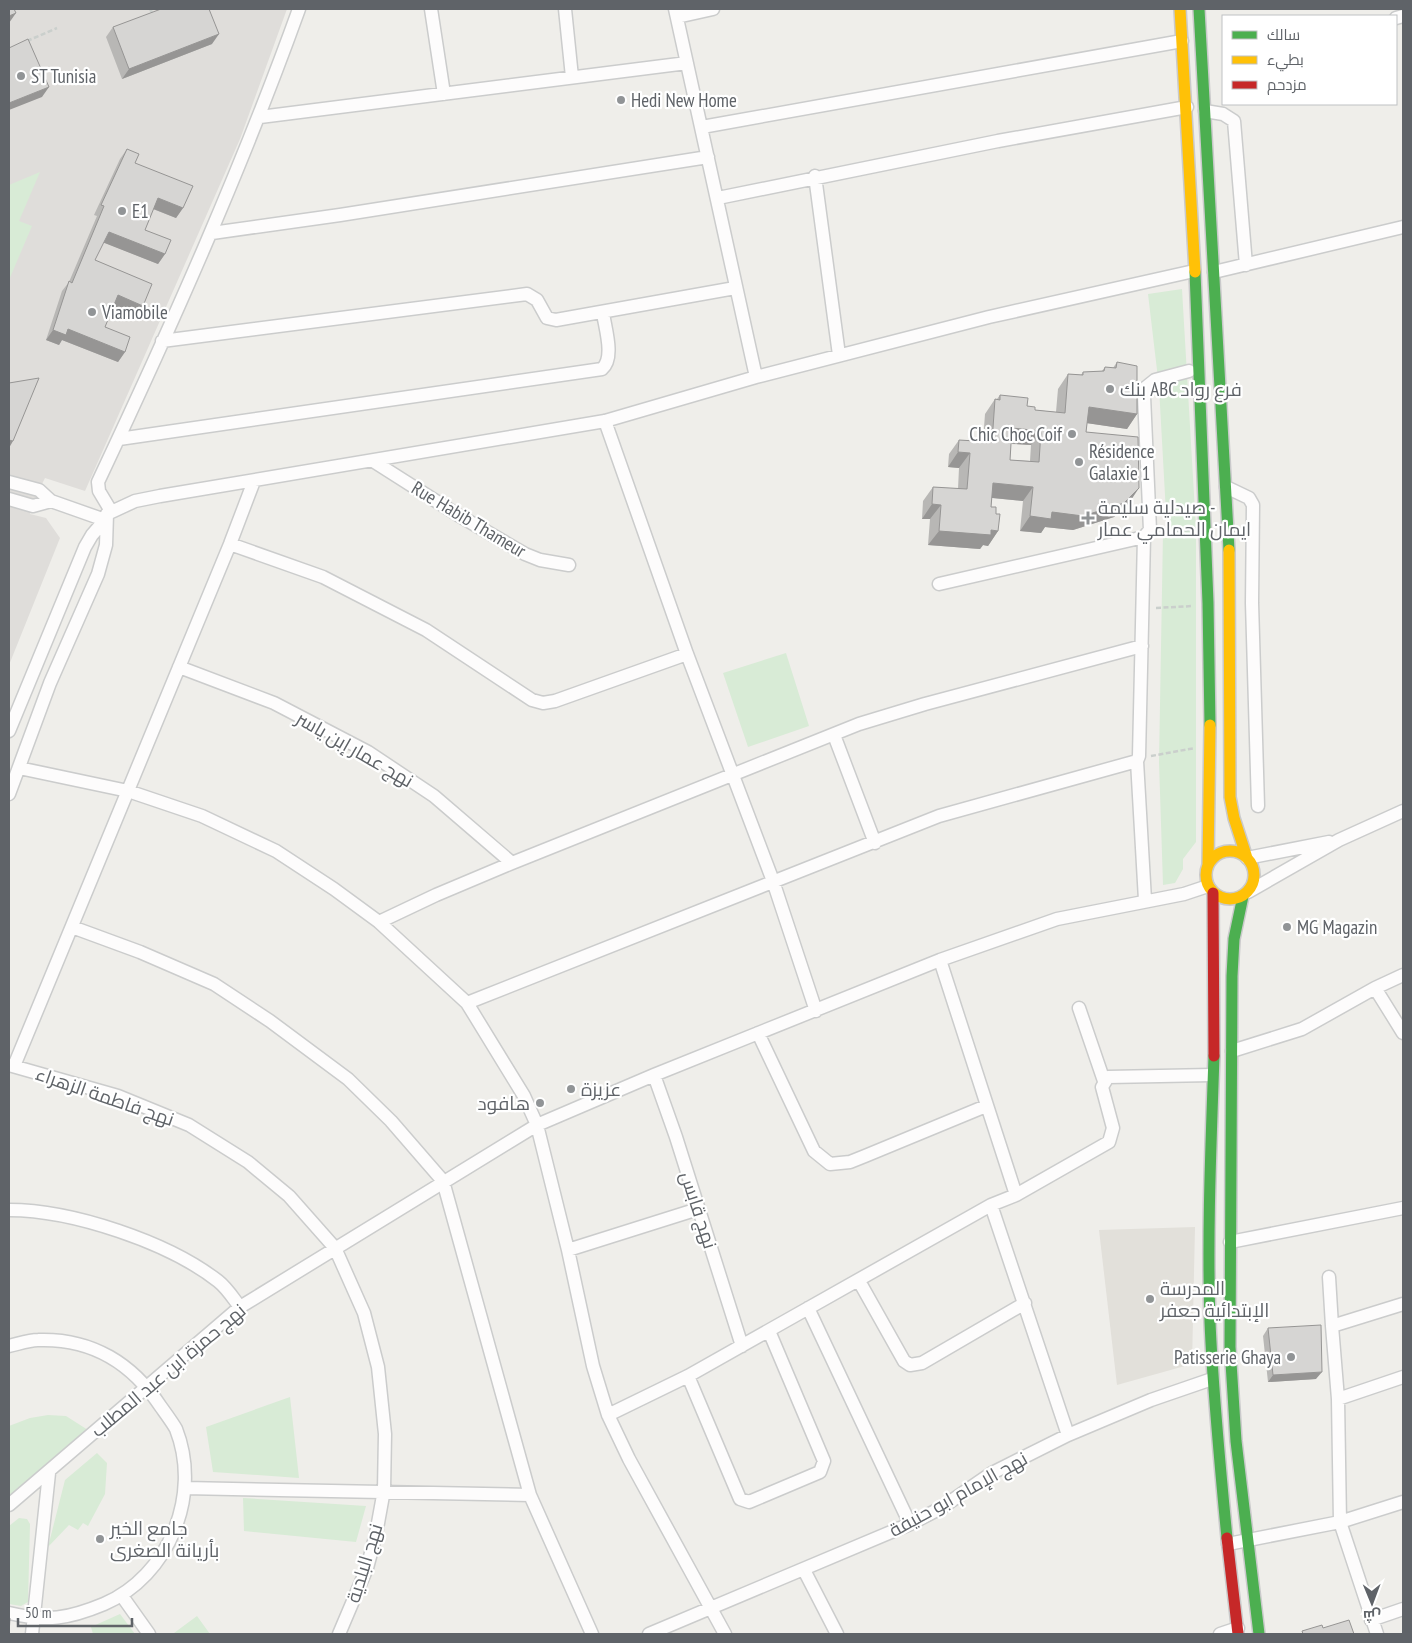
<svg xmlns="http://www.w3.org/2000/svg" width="1412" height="1643" viewBox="0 0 1412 1643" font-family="'PT Sans Narrow',Cairo,sans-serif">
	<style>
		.industrial { fill: #dfddda }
		.education { fill: #e2e0da }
		.green { fill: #d8ebd6 }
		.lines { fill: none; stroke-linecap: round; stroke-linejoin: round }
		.street-casing { stroke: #cbcccc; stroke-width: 15 }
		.fast-casing { stroke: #cacacb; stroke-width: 14 }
		.slow-casing { stroke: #cacacb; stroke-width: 14 }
		.jam-casing { stroke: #cacacb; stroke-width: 14 }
		.path { stroke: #cacfcc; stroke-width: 2.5; stroke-dasharray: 5 2.5; stroke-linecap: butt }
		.street { stroke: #fdfcfc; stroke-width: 12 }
		.fast { stroke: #4caf50; stroke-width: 11 }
		.slow { stroke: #ffc107; stroke-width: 11 }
		.jam { stroke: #c62828; stroke-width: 11 }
		.wall { fill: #b8b7b5; fill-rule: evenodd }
		.shaded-wall { fill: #969594 }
		.building { fill: #d6d5d3; stroke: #969594; fill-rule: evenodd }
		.poi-dot { fill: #919496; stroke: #fff; stroke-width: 2 }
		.labels { text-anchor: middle; stroke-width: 4.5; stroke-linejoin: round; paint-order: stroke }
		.poi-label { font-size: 19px; fill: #5f6368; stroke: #fff; text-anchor: start }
		.street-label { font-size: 19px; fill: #5f6368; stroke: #fff }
	</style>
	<rect width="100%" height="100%" fill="#efeeea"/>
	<path class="industrial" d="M 9,9 L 287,9 L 240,139 L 85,491 L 45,478 L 39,490 L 30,514 L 46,518 L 60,538 L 9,665 Z"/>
	<path class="education" d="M 1195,1227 L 1192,1364 L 1117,1385 L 1099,1230 Z"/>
	<path class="green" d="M 40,172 L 19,221 L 32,226 L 9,280 L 9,185 Z
		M 1182,289 L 1196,529 L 1196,842 L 1183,859 L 1183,869 L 1175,883 L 1163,885 L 1159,762 L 1163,532 L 1167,531 L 1159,387 L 1148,294 Z
		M 786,653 L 809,726 L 748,747 L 723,673 Z
		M 290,1397 L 299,1478 L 213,1472 L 206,1427 Z
		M 48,1415 L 66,1416 L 88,1430 L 9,1497 L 9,1426 L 30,1418 Z
		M 97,1453 L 107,1463 L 105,1494 L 88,1526 L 83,1523 L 78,1530 L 69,1525 L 48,1547 L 65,1480 Z
		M 243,1498 L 366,1506 L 356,1542 L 244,1531 Z
		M 19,1518 L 27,1519 L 30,1524 L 28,1602 L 21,1606 L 9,1604 L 9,1526 Z
		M 120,1614 L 135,1634 L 93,1634 L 91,1627 Z
		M 197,1616 L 210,1634 L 176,1634 L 174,1633 Z"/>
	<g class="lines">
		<defs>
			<path id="street" d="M 431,9 L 444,94
				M 565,9 L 572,77
				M 675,9 L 756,377
				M 677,17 L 713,9
				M 1396,18 L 1403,16
				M 1205,111 L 1223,114 L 1234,121 L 1246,265
				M 260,117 L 687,63
				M 702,127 L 1182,41
				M 815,176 L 839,355
				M 718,198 L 998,141 L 1187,107
				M 212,233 L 340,215 L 708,157
				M 1214,272 L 1403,227
				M 162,341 L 527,294 L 537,300 L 547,318 L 556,320 L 735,288
				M 605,421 L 687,654 L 773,881 L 816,1011
				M 119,439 L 602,369 C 615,358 605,328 603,313
				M 373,461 L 458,515 L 525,554 L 540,560 L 569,565
				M 9,482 L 39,490 L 51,501 L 105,520
				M 1226,487 L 1249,498 L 1253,505 L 1252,603 L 1258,806
				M 9,499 L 33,506 L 51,501
				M 111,511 L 99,491 L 98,482 C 171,327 241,170 299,9
				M 230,544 L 323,577 L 426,630 L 532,700 L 543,703 L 555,701 L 687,654
				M 939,584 L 1144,537
				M 179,667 L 274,703 L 368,752 L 434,796 L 512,863
				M 9,731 L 85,547 L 92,535 L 105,520
				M 834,735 L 875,843
				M 19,768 L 128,791 L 202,816 L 276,851 L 334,889 L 379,922 L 467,1003 L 524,1096 L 537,1125 L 568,1250 L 593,1366 L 608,1415 L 629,1459 L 725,1634
				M 9,794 L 50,683 L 98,574 L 106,545 L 107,514 L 135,501 L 160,496 L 605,421 L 756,377 L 989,317 L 1194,271
				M 1247,858 L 1329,842
				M 1248,892 L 1339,840 L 1403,811
				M 1145,900 L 1137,761 L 1139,756 L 1144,537 L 1150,530 L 1144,396 L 1145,388 L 1155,380 L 1189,371
				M 379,922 L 436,895 L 512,863 L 859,724 L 925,704 L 1142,646
				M 72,927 L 140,952 L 214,984 L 270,1021 L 348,1079 L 391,1121 L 443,1181 L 530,1495 L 592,1634
				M 940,960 L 1016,1195
				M 1375,988 L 1403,1033
				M 467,1003 L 939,816 L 1137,761
				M 1079,1008 L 1104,1081
				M 758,1033 L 814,1151 L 830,1164 L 850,1162 L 865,1156 L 986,1106
				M 1232,1051 L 1302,1029 L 1375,988 L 1403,975
				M 9,1065 L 118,1096 L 189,1125 L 248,1162 L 289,1196 L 335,1248 L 364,1313 L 378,1367 L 385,1434 L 384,1490 L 376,1534 L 367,1568 L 339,1634
				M 14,1066 L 230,544 L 254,481
				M 654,1075 L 676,1137 L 742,1346
				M 991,1205 L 1068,1435
				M 9,1210 C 72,1210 168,1242 218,1281 C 227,1288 233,1298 240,1307
				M 1230,1242 L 1403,1208
				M 568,1250 L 698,1209
				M 1329,1277 L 1332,1326
				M 859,1281 L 904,1361 L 910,1365 L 922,1363 L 1025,1303
				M 808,1308 L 910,1524
				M 9,1346 C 18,1344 29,1340 38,1340 C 92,1338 133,1364 161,1407 C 166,1414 172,1422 176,1429 C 202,1495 169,1576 104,1604 C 68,1619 47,1622 9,1613
				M 688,1376 L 740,1499 L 749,1502 L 820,1472 L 824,1461 L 769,1331
				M 1338,1399 L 1403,1377
				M 608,1415 L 688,1376 L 991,1205 L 1016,1195 L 1109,1142 L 1113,1128 L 1102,1087 L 1108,1077 L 1212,1075
				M 185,1488 L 530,1495
				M 9,1505 L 240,1307 L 537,1125 L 654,1075 L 940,960 L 1057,919 L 1184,894 L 1208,886
				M 1228,1544 L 1340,1522 L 1403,1502
				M 804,1570 L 837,1634
				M 122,1596 L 149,1634
				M 1371,1620 L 1403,1609
				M 32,1634 L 49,1473
				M 649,1634 L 910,1524 L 941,1508 L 992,1473 L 1068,1435 L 1151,1400 L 1212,1379
				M 1220,1634 L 1238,1628
				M 1377,1634 L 1340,1522 L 1338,1399 L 1332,1326 L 1403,1304"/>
			<path id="fast" d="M 1199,9 L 1229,550
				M 1195,272 L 1208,603 L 1210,725
				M 1243,896 L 1234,939 L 1232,976 L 1230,1347 L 1236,1441 L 1259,1634
				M 1214,1056 C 1211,1145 1207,1233 1210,1322 C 1213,1394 1220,1466 1227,1538"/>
			<path id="slow" d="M 1180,9 L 1195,272
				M 1229,550 L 1230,797 L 1234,818 L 1247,858
				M1206 875a24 24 0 1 1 48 0a24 24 0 1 1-48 0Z
				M 1208,865 L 1210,725"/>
			<path id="jam" d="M 1213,893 L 1214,1056
				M 1227,1538 L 1238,1634"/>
		</defs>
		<use href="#street" class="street-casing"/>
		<use href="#fast" class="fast-casing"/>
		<use href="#slow" class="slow-casing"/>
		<use href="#jam" class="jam-casing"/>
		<path class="path" d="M 150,9 L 153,14
			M 27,41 L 57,28
			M 1162,532 L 1191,530
			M 1156,608 L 1193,606
			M 1151,756 L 1195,748"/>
		<use href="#street" class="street"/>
		<use href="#fast" class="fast"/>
		<use href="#slow" class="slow"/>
		<use href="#jam" class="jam"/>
	</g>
	<path class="wall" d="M 113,27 L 212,44 L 122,79 L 106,37 Z
		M 127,149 L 135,163 L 183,208 L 176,218 L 153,209 L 145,230 L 165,254 L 158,264 L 103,242 L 95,260 L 143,306 L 136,316 L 113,306 L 105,327 L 125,352 L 118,362 L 62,340 L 59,345 L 46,340 L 62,291 L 69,282 L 97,216 L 94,215 L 120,159 Z
		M 1117,362 L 1137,414 L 1127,429 L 1087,423 L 1086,432 L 1129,503 L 1114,517 L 1073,530 L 1045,527 L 1041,533 L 1020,531 L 1023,501 L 992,498 L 991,507 L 996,514 L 998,531 L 988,546 L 983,545 L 980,549 L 928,545 L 930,519 L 922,519 L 923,501 L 933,487 L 958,489 L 959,468 L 948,467 L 949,454 L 959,440 L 983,441 L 985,414 L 995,399 L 997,399 L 1000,395 L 1027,406 L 1035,410 L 1056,412 L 1058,389 L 1068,374 L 1081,375 L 1083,372 L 1102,371 L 1105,367 L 1113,368 ZM 1011,444 L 1031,445 L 1030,461 L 1010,460 Z
		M 1268,1328 L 1316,1379 L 1268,1382 L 1263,1336 Z"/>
	<path class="shaded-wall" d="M 16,13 L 9,23 L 9,16 Z
		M 219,34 L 212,44 L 122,79 L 129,69 Z
		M 49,87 L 42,97 L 9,110 L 9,103 Z
		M 158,198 L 183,208 L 176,218 L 151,208 Z
		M 109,232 L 165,254 L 158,264 L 102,242 Z
		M 118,295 L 143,306 L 136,316 L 111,305 Z
		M 68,329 L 125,352 L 118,362 L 62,340 L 59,345 L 46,340 L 53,330 Z
		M 1089,407 L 1137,414 L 1127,429 L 1079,422 Z
		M 1012,428 L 1041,431 L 1031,445 L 1002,443 Z
		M 9,440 L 13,441 L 9,448 Z
		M 958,452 L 970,453 L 959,468 L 948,467 Z
		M 993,483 L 1033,487 L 1023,501 L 983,497 Z
		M 1139,488 L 1129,503 L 1114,517 L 1073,530 L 1045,527 L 1041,533 L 1020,531 L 1030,516 L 1052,512 Z
		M 932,504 L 941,505 L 930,519 L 922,519 Z
		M 991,530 L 998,531 L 988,546 L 983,545 L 980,549 L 928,545 L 939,531 Z
		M 1322,1372 L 1316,1379 L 1268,1382 L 1273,1375 Z"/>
	<path class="building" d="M 9,9 L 14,9 L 16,13 L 9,16 Z
		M 161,9 L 209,9 L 219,34 L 129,69 L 113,27 Z
		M 28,39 L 49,87 L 9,103 L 9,48 Z
		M 127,149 L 139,154 L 135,163 L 193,186 L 183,208 L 158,198 L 145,230 L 171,240 L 165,254 L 109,232 L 95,260 L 152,284 L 143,306 L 118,295 L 105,327 L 130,337 L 125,352 L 68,329 L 66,335 L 53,330 L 69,281 L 72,283 L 87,247 L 104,206 L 101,205 Z
		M 1117,362 L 1137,366 L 1137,414 L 1089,407 L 1086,432 L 1138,437 L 1139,488 L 1124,503 L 1083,516 L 1052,512 L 1051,519 L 1030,516 L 1033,487 L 993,483 L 991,507 L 996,507 L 996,514 L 1000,514 L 998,531 L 991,530 L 991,535 L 939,531 L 941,505 L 932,504 L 933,487 L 967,489 L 970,453 L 958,452 L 959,440 L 992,442 L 995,399 L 1000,400 L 1000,395 L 1028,398 L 1027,406 L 1035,407 L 1035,410 L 1065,413 L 1068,374 L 1083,375 L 1083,372 L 1104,371 L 1105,367 L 1116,368 ZM 1012,428 L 1041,431 L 1039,462 L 1010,460 Z
		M 39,378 L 13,441 L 9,440 L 9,441 L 9,383 Z
		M 1321,1325 L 1322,1372 L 1273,1375 L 1268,1328 Z
		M 9,1618 L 10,1618 L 9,1634 Z
		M 1349,1620 L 1354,1634 L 1303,1634 L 1302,1631 L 1322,1625 L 1323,1628 Z"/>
	<g class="poi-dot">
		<circle cx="21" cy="76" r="5"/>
		<circle cx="621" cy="100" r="5"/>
		<circle cx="122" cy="211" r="5"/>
		<circle cx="92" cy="312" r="5"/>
		<circle cx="1110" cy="389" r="5"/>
		<circle cx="1072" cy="434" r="5"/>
		<circle cx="1079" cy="462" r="5"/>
		<path d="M1085.5 510.5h5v5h5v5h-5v5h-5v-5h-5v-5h5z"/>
		<circle cx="1287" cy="927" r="5"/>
		<circle cx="571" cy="1089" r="5"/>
		<circle cx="540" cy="1103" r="5"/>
		<circle cx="1150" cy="1299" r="5"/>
		<circle cx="1291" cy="1357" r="5"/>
		<circle cx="100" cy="1539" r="5"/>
	</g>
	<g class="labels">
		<g class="poi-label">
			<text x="31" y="83">ST Tunisia</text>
			<text x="631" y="107">Hedi New Home</text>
			<text x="132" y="218">E1</text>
			<text x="102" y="319">Viamobile</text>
			<text x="1120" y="396">بنك ABC فرع رواد</text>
			<text x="1062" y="441" text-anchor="end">Chic Choc Coif</text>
			<text x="1089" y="458">Résidence<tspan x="1089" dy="22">Galaxie 1</tspan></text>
			<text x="1098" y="514">صيدلية سليمة -<tspan x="1098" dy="22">ايمان الحمامي عمار</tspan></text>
			<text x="1297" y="934">MG Magazin</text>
			<text x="581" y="1096">عزيزة</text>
			<text x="530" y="1110" text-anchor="end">هافود</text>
			<text x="1160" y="1295">المدرسة<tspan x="1160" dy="22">الإبتدائية جعفر</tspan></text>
			<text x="1281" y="1364" text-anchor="end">Patisserie Ghaya</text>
			<text x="110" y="1535">جامع الخير<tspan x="110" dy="22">بأريانة الصغرى</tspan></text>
		</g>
		<g class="street-label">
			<text transform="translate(469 519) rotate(31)" y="7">Rue Habib Thameur</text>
			<text transform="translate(355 749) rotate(30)" y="7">نهج عمار إبن ياسر</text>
			<text transform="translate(105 1096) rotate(19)" y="7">نهج فاطمة الزهراء</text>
			<text transform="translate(699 1210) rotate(72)" y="7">نهج قابس</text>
			<text transform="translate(168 1370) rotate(-40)" y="7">نهج حمزة ابن عبد المطلب</text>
			<text transform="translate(958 1494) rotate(-29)" y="7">نهج الإمام ابو حنيفة</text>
			<text transform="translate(364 1563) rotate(-73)" y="7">نهج البلدية</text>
		</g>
	</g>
	<rect width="1412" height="1643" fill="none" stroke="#5f6368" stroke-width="20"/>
	<rect x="1222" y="15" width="175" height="90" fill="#ffffff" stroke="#bfc1c3"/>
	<rect x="1232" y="31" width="25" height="8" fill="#4caf50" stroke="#bfc1c3"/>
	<text x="1267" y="40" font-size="15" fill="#5f6368">سالك</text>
	<rect x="1232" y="56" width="25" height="8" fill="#ffc107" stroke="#bfc1c3"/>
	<text x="1267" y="65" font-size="15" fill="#5f6368">بطيء</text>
	<rect x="1232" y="81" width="25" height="8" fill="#c62828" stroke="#bfc1c3"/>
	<text x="1267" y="90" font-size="15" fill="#5f6368">مزدحم</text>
	<g transform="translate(1372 1603) rotate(179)" stroke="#ffffff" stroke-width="4" paint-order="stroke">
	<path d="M0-4L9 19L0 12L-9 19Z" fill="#5f6368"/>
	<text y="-8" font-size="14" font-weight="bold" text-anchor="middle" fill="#5f6368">ش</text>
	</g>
	<path d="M18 1618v8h114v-8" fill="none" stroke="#5f6368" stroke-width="2.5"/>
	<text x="25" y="1618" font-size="15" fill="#5f6368" stroke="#ffffff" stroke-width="4" paint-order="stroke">50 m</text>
</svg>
